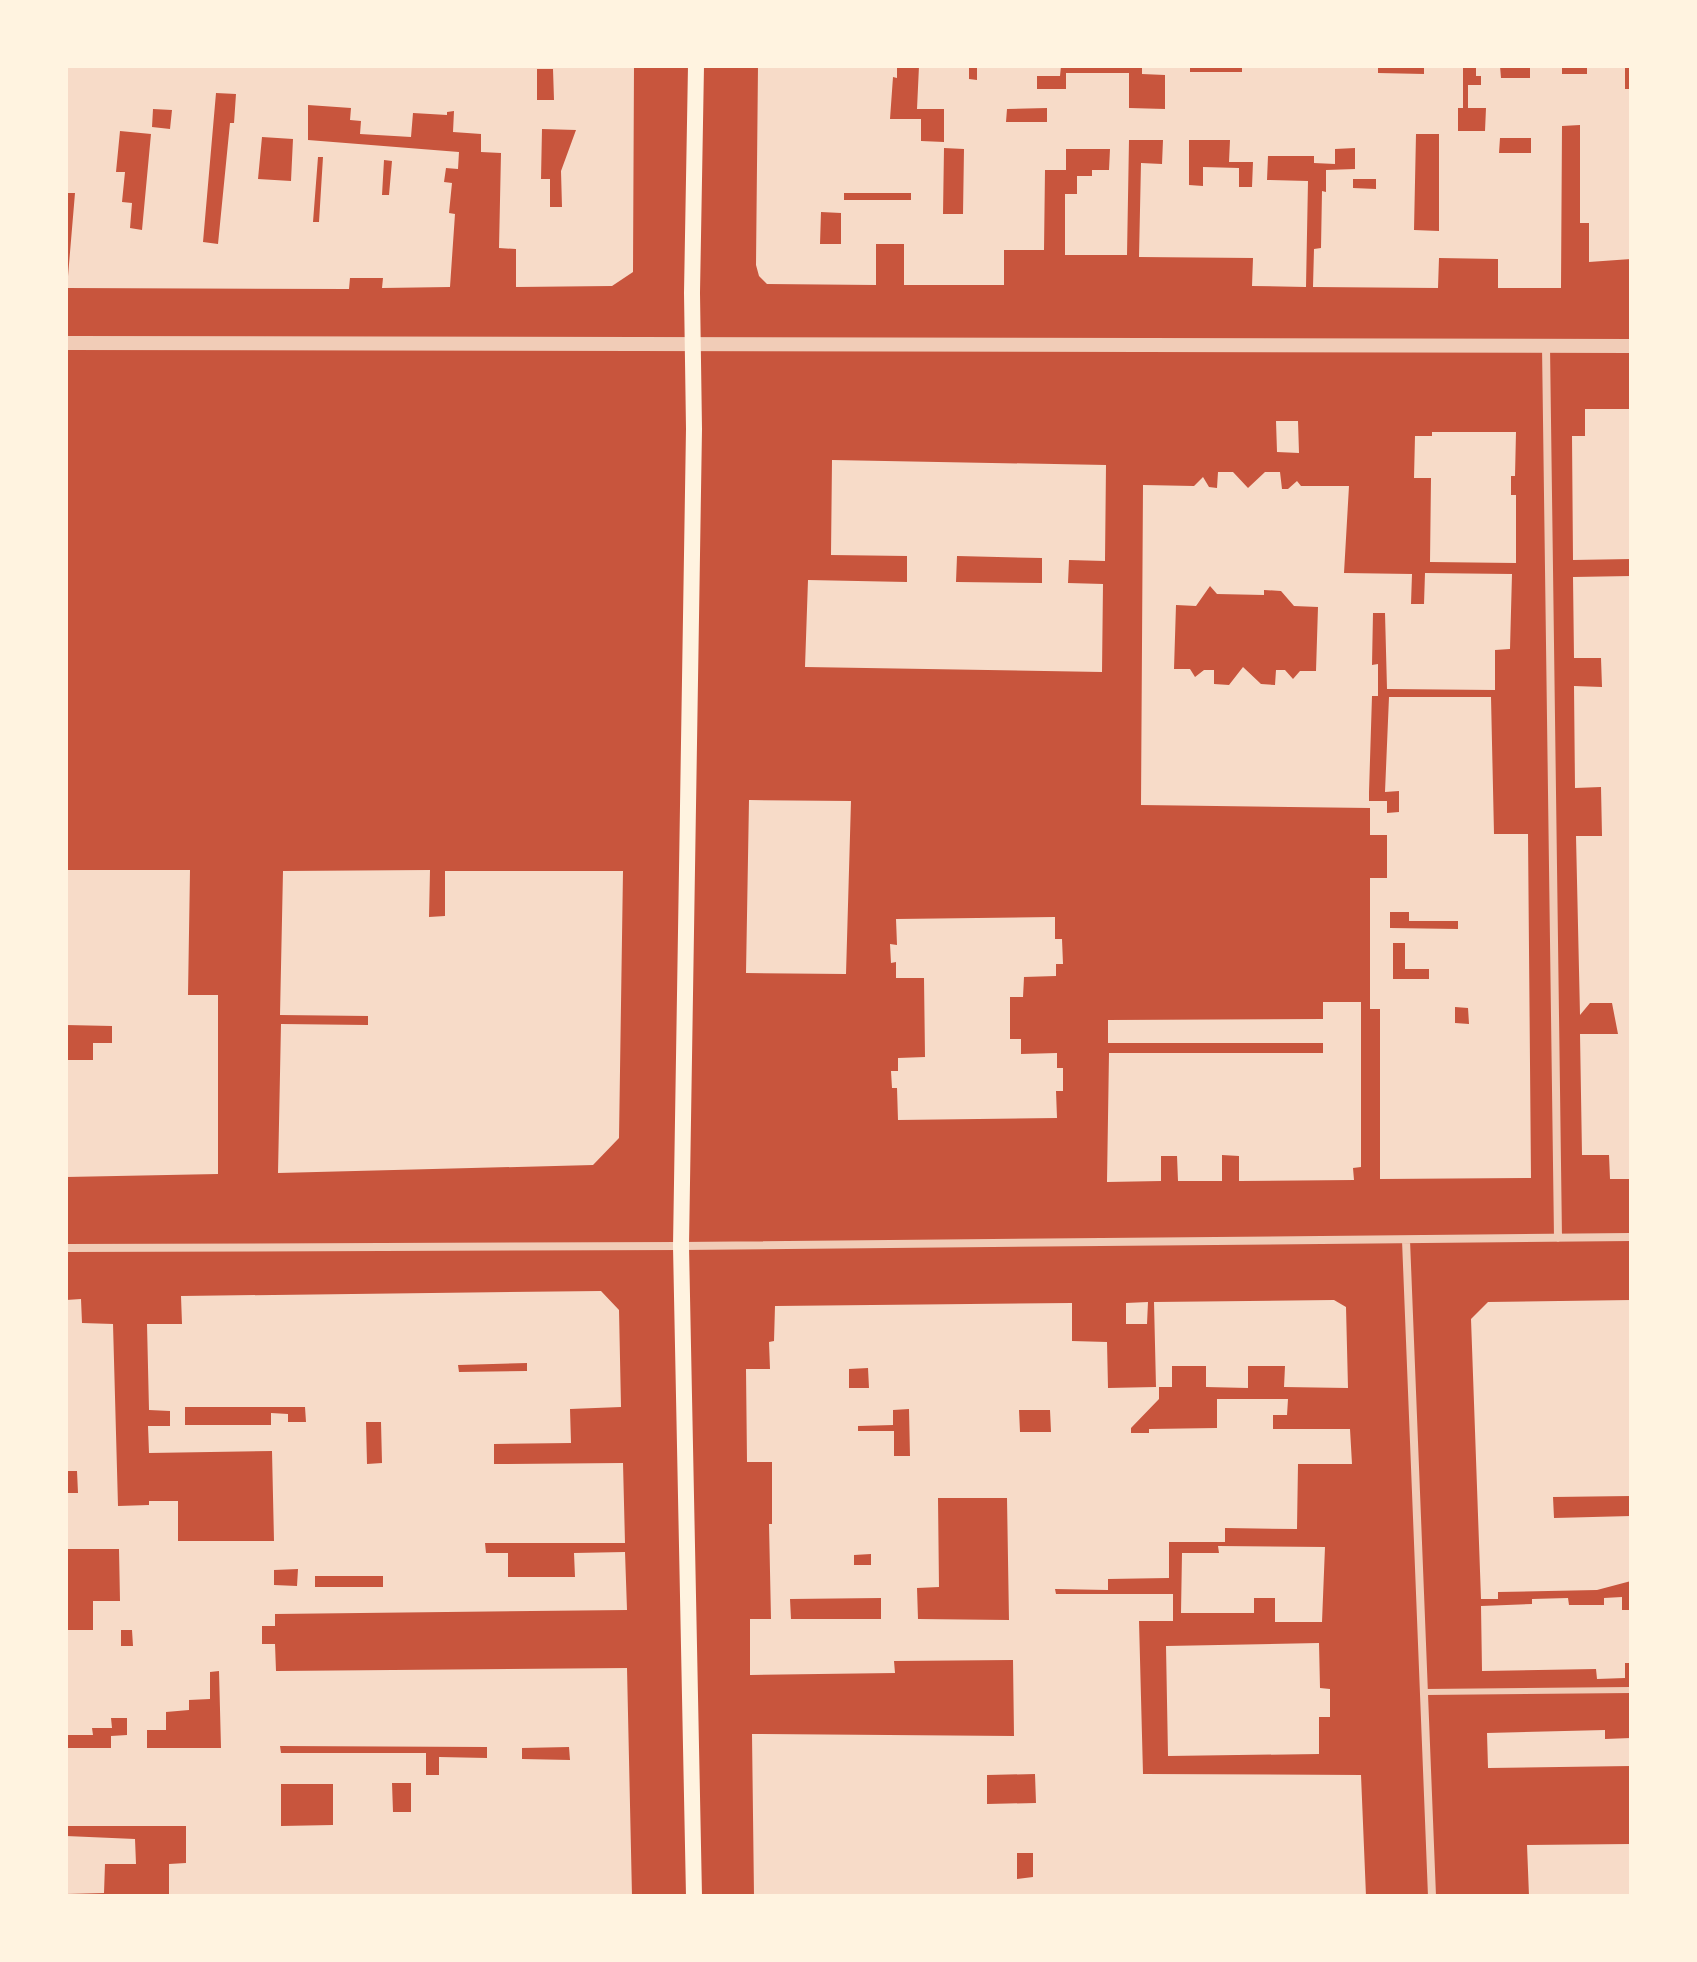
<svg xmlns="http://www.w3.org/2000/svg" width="1697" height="1962" viewBox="0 0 1697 1962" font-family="'Space Grotesk',sans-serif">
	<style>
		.building { fill: #f7dbc8; fill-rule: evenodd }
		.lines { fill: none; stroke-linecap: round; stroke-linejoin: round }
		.service { stroke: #f1ccb7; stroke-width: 6 }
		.minor { stroke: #f1ccb7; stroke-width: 8 }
		.tertiary { stroke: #f1ccb7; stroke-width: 14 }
		.secondary { stroke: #fff3e0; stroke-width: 16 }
	</style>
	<rect width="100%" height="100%" fill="#c8553d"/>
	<path class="building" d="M 66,66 L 634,66 L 633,272 L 612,286 L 516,287 L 516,249 L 499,248 L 501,153 L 481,152 L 481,134 L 453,132 L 454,111 L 447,112 L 447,115 L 413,113 L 411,137 L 360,134 L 361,121 L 350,120 L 351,108 L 308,105 L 308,140 L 459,152 L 458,169 L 446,168 L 444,182 L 452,183 L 449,213 L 455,214 L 450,287 L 382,288 L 383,278 L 350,278 L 349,289 L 67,288 L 75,193 L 66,193 ZM 537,69 L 553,69 L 554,100 L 537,100 ZM 216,93 L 236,94 L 234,123 L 230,123 L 218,244 L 203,242 ZM 153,109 L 172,110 L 170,129 L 152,127 ZM 542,129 L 576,130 L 561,171 L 562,207 L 550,207 L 550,179 L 541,179 ZM 120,131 L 151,134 L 142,230 L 130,228 L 132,203 L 122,202 L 125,172 L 116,172 ZM 262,137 L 293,139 L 291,181 L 258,179 ZM 318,157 L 323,157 L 319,222 L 313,222 ZM 384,160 L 392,161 L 389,195 L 382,195 Z
		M 758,66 L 897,66 L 897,78 L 893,77 L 890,119 L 921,119 L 921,141 L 944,142 L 944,109 L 917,109 L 919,66 L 969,66 L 969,79 L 977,80 L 977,66 L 1061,66 L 1060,76 L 1037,76 L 1037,89 L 1066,89 L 1066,73 L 1129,73 L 1129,108 L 1165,109 L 1165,75 L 1142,74 L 1142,66 L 1190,66 L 1190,72 L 1242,72 L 1242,66 L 1350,68 L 1350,66 L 1378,66 L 1378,73 L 1424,74 L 1424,66 L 1463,66 L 1463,108 L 1458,108 L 1458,131 L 1485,131 L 1486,108 L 1468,108 L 1468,85 L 1481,85 L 1481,76 L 1476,76 L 1476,66 L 1500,66 L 1501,78 L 1530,78 L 1530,66 L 1562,66 L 1562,74 L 1587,74 L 1587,66 L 1625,66 L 1625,89 L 1631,89 L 1631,259 L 1589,262 L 1589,223 L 1580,223 L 1580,125 L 1562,126 L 1561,288 L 1498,288 L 1498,259 L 1439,258 L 1438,288 L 1313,287 L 1314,249 L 1321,248 L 1322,191 L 1326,192 L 1326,170 L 1355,169 L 1355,148 L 1335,149 L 1335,164 L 1314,163 L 1314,156 L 1268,156 L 1267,180 L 1308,181 L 1306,287 L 1252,286 L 1253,258 L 1139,257 L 1141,163 L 1162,164 L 1163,140 L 1129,140 L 1127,255 L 1065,255 L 1065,194 L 1077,194 L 1077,176 L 1092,176 L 1092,170 L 1109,170 L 1110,149 L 1066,149 L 1066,170 L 1045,170 L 1044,250 L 1004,250 L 1004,285 L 904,285 L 904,244 L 876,244 L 876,285 L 767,284 L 759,276 L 756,265 ZM 1047,108 L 1047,122 L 1006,122 L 1007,109 ZM 1416,134 L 1439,134 L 1439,231 L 1414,230 ZM 1500,138 L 1531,138 L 1531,153 L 1499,153 ZM 1189,140 L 1230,140 L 1229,162 L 1253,162 L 1252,187 L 1239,187 L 1239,168 L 1203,167 L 1203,186 L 1189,185 ZM 944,148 L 964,149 L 963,214 L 943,214 ZM 1353,179 L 1376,179 L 1376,189 L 1353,188 ZM 844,193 L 911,193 L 911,200 L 844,200 ZM 821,212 L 841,213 L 841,244 L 820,244 Z
		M 1585,409 L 1631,409 L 1631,559 L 1573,560 L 1572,436 L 1585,436 Z
		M 1276,421 L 1298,421 L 1299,453 L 1277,452 Z
		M 1432,432 L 1516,432 L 1515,476 L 1511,476 L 1511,495 L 1516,495 L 1516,563 L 1430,562 L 1431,478 L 1414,478 L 1415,436 L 1432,436 Z
		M 832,460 L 1106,465 L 1105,561 L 1069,560 L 1068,583 L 1103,584 L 1102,672 L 805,667 L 808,580 L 907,582 L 907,556 L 831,555 ZM 957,556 L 1042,558 L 1042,583 L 956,582 Z
		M 1218,472 L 1233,472 L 1248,488 L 1265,472 L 1280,472 L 1282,489 L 1288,489 L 1297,481 L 1301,486 L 1349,486 L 1344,573 L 1412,574 L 1411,604 L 1424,604 L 1425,573 L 1512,574 L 1510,649 L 1495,650 L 1495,690 L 1387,689 L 1385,613 L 1373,613 L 1372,665 L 1378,664 L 1378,696 L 1372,696 L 1369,792 L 1369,801 L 1387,801 L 1387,813 L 1399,812 L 1399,791 L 1385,792 L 1389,697 L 1491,697 L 1494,834 L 1528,834 L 1531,1178 L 1380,1179 L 1380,1009 L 1370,1009 L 1370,878 L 1387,878 L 1387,835 L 1370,835 L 1370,808 L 1141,805 L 1143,485 L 1194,486 L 1203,477 L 1209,487 L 1217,488 ZM 1210,586 L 1217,594 L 1264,595 L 1264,590 L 1281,591 L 1294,606 L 1318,607 L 1316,671 L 1300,671 L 1293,679 L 1285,670 L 1276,670 L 1275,685 L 1261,684 L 1243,667 L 1229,685 L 1214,684 L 1214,670 L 1204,670 L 1195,677 L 1190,669 L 1174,669 L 1176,605 L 1196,606 ZM 1390,912 L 1409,912 L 1409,921 L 1458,921 L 1458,929 L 1390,928 ZM 1393,943 L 1405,943 L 1405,969 L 1429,969 L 1429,979 L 1393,979 ZM 1455,1007 L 1468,1008 L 1469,1024 L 1455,1023 Z
		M 1631,576 L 1631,1179 L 1610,1179 L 1609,1155 L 1582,1155 L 1580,1034 L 1618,1034 L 1612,1003 L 1590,1003 L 1580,1015 L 1576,836 L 1602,836 L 1601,787 L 1575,788 L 1574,686 L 1602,687 L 1601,658 L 1574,658 L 1573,577 Z
		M 749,800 L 851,801 L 846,974 L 746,973 Z
		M 66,870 L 190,870 L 188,995 L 218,995 L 218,1174 L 66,1177 L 66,1060 L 93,1060 L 93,1043 L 112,1043 L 112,1026 L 66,1025 Z
		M 430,870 L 429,917 L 445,916 L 445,871 L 623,871 L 619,1138 L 593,1165 L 278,1173 L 281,1024 L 368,1025 L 368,1016 L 280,1015 L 283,871 Z
		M 1055,917 L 1055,939 L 1062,939 L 1063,964 L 1056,964 L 1056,976 L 1024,977 L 1023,997 L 1010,997 L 1010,1039 L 1021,1039 L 1021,1054 L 1057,1053 L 1057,1068 L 1063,1068 L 1063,1091 L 1056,1091 L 1057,1118 L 898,1120 L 897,1088 L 892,1088 L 891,1071 L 898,1071 L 898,1058 L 925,1057 L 924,978 L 896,978 L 896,962 L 891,963 L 890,944 L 897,945 L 896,919 Z
		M 1323,1002 L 1361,1002 L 1361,1167 L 1353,1168 L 1354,1180 L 1239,1181 L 1239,1156 L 1222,1155 L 1222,1181 L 1178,1181 L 1177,1156 L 1161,1156 L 1161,1181 L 1107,1182 L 1109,1053 L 1323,1053 L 1323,1043 L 1108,1043 L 1108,1020 L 1323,1019 Z
		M 601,1291 L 619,1310 L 621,1407 L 570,1409 L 571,1443 L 494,1444 L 494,1464 L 623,1463 L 625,1543 L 485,1543 L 486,1553 L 508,1553 L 508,1577 L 575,1577 L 574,1553 L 625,1552 L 627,1610 L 275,1614 L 275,1626 L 262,1626 L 262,1644 L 275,1644 L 276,1671 L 627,1668 L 632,1896 L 169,1896 L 169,1864 L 186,1863 L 186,1826 L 66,1826 L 66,1748 L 111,1748 L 111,1736 L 127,1735 L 127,1718 L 111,1718 L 112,1728 L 92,1728 L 93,1735 L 66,1735 L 66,1630 L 93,1630 L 93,1601 L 120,1601 L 119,1549 L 67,1549 L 66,1493 L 78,1493 L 77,1471 L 66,1471 L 66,1300 L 81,1299 L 82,1323 L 113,1324 L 118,1506 L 149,1505 L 149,1501 L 178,1501 L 178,1541 L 274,1541 L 272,1451 L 149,1453 L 148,1426 L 170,1426 L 170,1411 L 149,1410 L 147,1324 L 182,1324 L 181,1296 ZM 527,1363 L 527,1371 L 459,1372 L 458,1365 ZM 185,1407 L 305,1407 L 306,1422 L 288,1422 L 288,1414 L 271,1413 L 271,1425 L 185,1425 ZM 366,1422 L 381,1422 L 382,1463 L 367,1464 ZM 298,1569 L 297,1586 L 274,1585 L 274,1570 ZM 315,1576 L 383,1576 L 383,1587 L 315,1587 ZM 121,1630 L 132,1630 L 133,1646 L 121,1646 ZM 219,1671 L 221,1748 L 147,1748 L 147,1730 L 166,1730 L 166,1712 L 189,1710 L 189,1700 L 210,1699 L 210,1672 ZM 280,1746 L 487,1747 L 487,1758 L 439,1757 L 439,1775 L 426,1775 L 426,1753 L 281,1753 ZM 569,1747 L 570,1760 L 522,1759 L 522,1748 ZM 392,1783 L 411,1783 L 411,1812 L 393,1812 ZM 281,1784 L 333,1784 L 333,1825 L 281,1826 Z
		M 1334,1300 L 1346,1307 L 1348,1388 L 1284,1387 L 1285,1366 L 1248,1366 L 1248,1388 L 1206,1387 L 1206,1366 L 1172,1366 L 1172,1387 L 1159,1387 L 1159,1399 L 1131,1428 L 1131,1433 L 1149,1433 L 1149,1429 L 1217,1428 L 1217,1399 L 1288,1399 L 1287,1415 L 1273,1415 L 1273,1429 L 1350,1429 L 1352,1464 L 1298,1464 L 1297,1529 L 1225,1528 L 1225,1542 L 1169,1542 L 1169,1578 L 1108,1579 L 1108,1590 L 1055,1589 L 1056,1594 L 1173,1594 L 1173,1621 L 1139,1621 L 1143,1774 L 1361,1775 L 1366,1896 L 754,1896 L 752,1734 L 1014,1736 L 1013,1660 L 894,1661 L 895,1673 L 750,1675 L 750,1619 L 771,1619 L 769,1524 L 772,1524 L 772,1462 L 747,1462 L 746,1369 L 770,1369 L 769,1342 L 774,1341 L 775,1306 L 1072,1303 L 1072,1341 L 1107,1342 L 1108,1388 L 1156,1387 L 1154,1302 ZM 868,1368 L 869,1388 L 849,1388 L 849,1369 ZM 909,1409 L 910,1456 L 894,1456 L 894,1431 L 858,1431 L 858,1426 L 893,1425 L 893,1410 ZM 1019,1410 L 1050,1410 L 1051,1432 L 1020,1432 ZM 938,1498 L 1007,1498 L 1009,1620 L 918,1619 L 917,1588 L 939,1587 ZM 871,1554 L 871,1565 L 854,1565 L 854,1555 ZM 881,1598 L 881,1619 L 791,1619 L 790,1599 ZM 1035,1774 L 1036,1803 L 987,1804 L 987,1775 ZM 1017,1853 L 1033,1853 L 1033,1877 L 1017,1879 Z
		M 1631,1300 L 1631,1496 L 1553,1497 L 1554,1518 L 1631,1516 L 1631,1581 L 1597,1590 L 1498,1592 L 1498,1599 L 1481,1599 L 1471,1319 L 1488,1302 Z
		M 1148,1302 L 1147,1324 L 1126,1324 L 1126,1303 Z
		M 1218,1546 L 1325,1547 L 1322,1622 L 1275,1622 L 1275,1598 L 1254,1598 L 1254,1613 L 1181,1613 L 1182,1553 L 1219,1553 Z
		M 1622,1597 L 1622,1610 L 1631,1610 L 1631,1663 L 1625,1663 L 1625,1678 L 1597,1679 L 1596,1669 L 1482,1671 L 1481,1606 L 1532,1604 L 1532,1599 L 1568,1598 L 1569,1605 L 1604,1605 L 1604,1598 Z
		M 1319,1643 L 1320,1688 L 1330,1689 L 1330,1717 L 1319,1717 L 1319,1754 L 1168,1756 L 1166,1646 Z
		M 1605,1730 L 1605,1739 L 1631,1738 L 1631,1766 L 1488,1768 L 1487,1733 Z
		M 66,1836 L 135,1839 L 136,1864 L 105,1864 L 104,1893 L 66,1894 Z
		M 1631,1844 L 1631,1896 L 1529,1896 L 1527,1845 Z"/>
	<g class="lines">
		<path class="service" d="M 1425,1692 L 1631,1690"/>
		<path class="minor" d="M 1546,346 L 1558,1238
			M 1406,1240 L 1432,1896
			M 66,1248 L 681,1246 L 1631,1237"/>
		<path class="tertiary" d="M 66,343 L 1631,346"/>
		<path class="secondary" d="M 694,1896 L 681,1246 L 694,429 L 692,293 L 696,66"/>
	</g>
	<rect width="1697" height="1962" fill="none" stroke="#fff3e0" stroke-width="136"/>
</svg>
